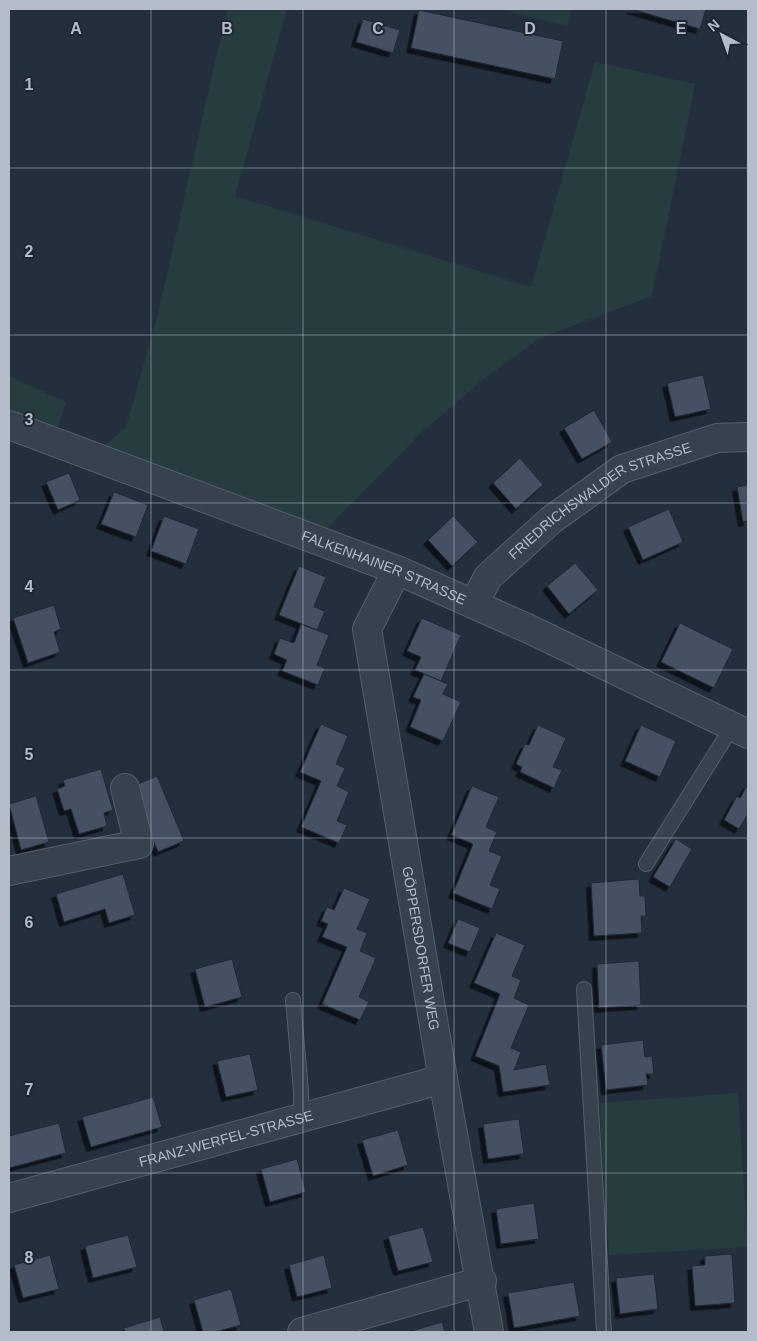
<svg xmlns="http://www.w3.org/2000/svg" width="757" height="1341" viewBox="0 0 757 1341" font-family="Arial,sans-serif">
	<style>
		.green { fill: #263c3f }
		.building { fill: #455162; stroke: #1f2835; filter: url(#shadow) }
		.lines { fill: none; stroke-linecap: round; stroke-linejoin: round }
		.service-casing { stroke: #565f6c; stroke-width: 16 }
		.minor-casing { stroke: #565f6c; stroke-width: 30 }
		.service { stroke: #38414e; stroke-width: 14 }
		.minor { stroke: #38414e; stroke-width: 28 }
		.grid { fill: none; stroke: #b4bcc9; stroke-width: 1; stroke-opacity: 0.55 }
		.labels { text-anchor: middle; stroke-width: 4; stroke-linejoin: round; paint-order: stroke }
		.street-label { font-size: 14px; fill: #b4bcc9; stroke: #1d2633 }
		.grid-label { font-size: 16px; text-anchor: middle; font-weight: bold; fill: #b4bcc9; stroke: #1d2633; stroke-width: 4; stroke-linejoin: round; paint-order: stroke }
	</style>
	<defs>
		<filter id="shadow"><feDropShadow dx="-4.5" dy="4.5" stdDeviation="0" flood-color="#0009"/></filter>
	</defs>
	<rect width="100%" height="100%" fill="#242f3e"/>
	<path class="green" d="M 227,9 L 287,9 L 235,196 L 531,287 L 595,62 L 695,84 L 652,296 L 540,338 L 485,378 L 423,431 L 322,534 L 97,452 L 126,427 L 158,314 Z
		M 500,9 L 571,9 L 568,27 Z
		M 9,376 L 66,402 L 56,434 L 9,415 Z
		M 738,1093 L 748,1247 L 609,1255 L 599,1103 Z"/>
	<path class="building" d="M 631,9 L 706,9 L 700,29 Z
		M 419,10 L 563,41 L 555,79 L 411,48 Z
		M 363,19 L 400,30 L 393,53 L 356,42 Z
		M 703,375 L 711,409 L 675,417 L 667,383 Z
		M 594,410 L 612,442 L 582,459 L 564,428 Z
		M 520,458 L 543,485 L 516,509 L 493,483 Z
		M 69,473 L 80,500 L 58,510 L 46,482 Z
		M 748,485 L 748,521 L 743,522 L 737,487 Z
		M 114,492 L 148,505 L 136,537 L 101,524 Z
		M 669,509 L 683,542 L 643,560 L 628,527 Z
		M 164,516 L 199,529 L 186,564 L 151,551 Z
		M 453,516 L 478,542 L 452,566 L 428,540 Z
		M 575,563 L 598,590 L 569,614 L 547,586 Z
		M 299,566 L 326,577 L 314,607 L 325,611 L 317,630 L 279,615 Z
		M 54,605 L 61,629 L 54,632 L 60,652 L 28,663 L 13,618 Z
		M 422,618 L 461,635 L 441,681 L 415,670 L 421,657 L 407,651 Z
		M 680,623 L 733,649 L 714,688 L 661,662 Z
		M 301,624 L 329,635 L 317,665 L 325,668 L 318,685 L 282,671 L 287,660 L 274,654 L 280,638 L 294,643 Z
		M 424,674 L 448,684 L 443,694 L 461,702 L 443,741 L 410,727 L 421,700 L 413,697 Z
		M 321,724 L 348,736 L 336,764 L 345,768 L 337,786 L 349,792 L 337,821 L 347,825 L 339,843 L 301,827 L 321,781 L 300,772 Z
		M 538,725 L 566,738 L 553,767 L 562,770 L 554,788 L 520,772 L 522,767 L 516,764 L 525,744 L 529,745 Z
		M 641,725 L 676,741 L 660,777 L 625,761 Z
		M 101,769 L 113,810 L 104,813 L 107,826 L 79,834 L 71,809 L 64,811 L 57,789 L 65,786 L 63,780 Z
		M 157,776 L 184,841 L 158,852 L 131,787 Z
		M 748,784 L 748,814 L 739,829 L 724,820 L 737,796 L 740,798 Z
		M 472,786 L 499,797 L 486,827 L 497,832 L 489,851 L 502,856 L 490,885 L 500,889 L 492,909 L 453,893 L 473,844 L 451,835 Z
		M 36,796 L 49,842 L 21,850 L 9,804 Z
		M 676,839 L 692,849 L 670,887 L 653,877 Z
		M 123,874 L 135,915 L 109,923 L 105,909 L 64,922 L 56,894 Z
		M 639,879 L 640,896 L 645,896 L 646,916 L 641,916 L 642,933 L 594,936 L 591,883 Z
		M 344,888 L 370,899 L 357,929 L 367,933 L 360,951 L 376,958 L 359,997 L 369,1002 L 360,1020 L 322,1004 L 347,947 L 322,937 L 328,924 L 321,921 L 327,907 L 334,910 Z
		M 458,919 L 480,928 L 470,952 L 448,943 Z
		M 496,933 L 525,945 L 512,976 L 521,980 L 514,998 L 529,1005 L 511,1048 L 521,1052 L 514,1070 L 546,1064 L 550,1085 L 503,1092 L 499,1066 L 475,1056 L 500,994 L 474,983 Z
		M 232,959 L 242,997 L 205,1007 L 195,969 Z
		M 639,961 L 641,1005 L 599,1008 L 597,964 Z
		M 643,1040 L 645,1057 L 652,1056 L 654,1074 L 646,1074 L 648,1085 L 606,1090 L 601,1045 Z
		M 250,1054 L 258,1090 L 226,1097 L 217,1061 Z
		M 153,1097 L 162,1127 L 91,1147 L 82,1117 Z
		M 519,1119 L 524,1154 L 488,1159 L 483,1124 Z
		M 59,1123 L 66,1153 L 9,1168 L 9,1136 Z
		M 398,1130 L 408,1165 L 373,1176 L 362,1140 Z
		M 297,1159 L 306,1192 L 270,1202 L 261,1169 Z
		M 534,1203 L 539,1239 L 501,1244 L 496,1209 Z
		M 423,1227 L 433,1262 L 398,1271 L 388,1236 Z
		M 128,1235 L 137,1267 L 93,1278 L 85,1246 Z
		M 732,1254 L 735,1303 L 695,1306 L 692,1266 L 705,1265 L 705,1256 Z
		M 50,1255 L 59,1289 L 23,1298 L 14,1265 Z
		M 324,1255 L 332,1288 L 297,1297 L 289,1265 Z
		M 654,1274 L 658,1309 L 620,1314 L 616,1278 Z
		M 574,1282 L 580,1316 L 514,1328 L 508,1293 Z
		M 231,1289 L 241,1325 L 215,1332 L 203,1332 L 194,1300 Z
		M 160,1317 L 164,1332 L 125,1332 L 124,1328 Z
		M 442,1322 L 445,1332 L 408,1332 Z"/>
	<g class="lines">
		<defs>
			<path id="service" d="M 646,864 L 732,727
				M 584,989 L 604,1332
				M 293,1000 L 301,1091 L 301,1118"/>
			<g id="minor">
				<path id="s1" d="M 9,425 L 397,570 L 529,629 L 748,734"/>
				<path id="s2" d="M 397,570 L 367,629 L 443,1079 L 489,1332"/>
				<path id="s3" d="M 474,604 L 488,577 L 551,520 L 622,469 L 717,438 L 748,437"/>
				<path d="M 9,871 L 139,844 L 125,788"/>
				<path id="s4" d="M 9,1198 L 443,1079"/>
				<path d="M 302,1332 L 482,1281"/>
			</g>
		</defs>
		<use href="#service" class="service-casing"/>
		<use href="#minor" class="minor-casing"/>
		<use href="#service" class="service"/>
		<use href="#minor" class="minor"/>
	</g>
	<path class="grid" d="M 151,9 L 151,1332M 303,9 L 303,1332M 454,9 L 454,1332M 606,9 L 606,1332M 9,168 L 748,168M 9,335 L 748,335M 9,503 L 748,503M 9,670 L 748,670M 9,838 L 748,838M 9,1006 L 748,1006M 9,1173 L 748,1173"/>
	<g class="labels">
		<g class="street-label">
			<text dy="5" stroke="none"><textPath href="#s3" startOffset="168">FRIEDRICHSWALDER STRASSE</textPath></text>
			<text dy="5" stroke="none"><textPath href="#s1" startOffset="401">FALKENHAINER STRASSE</textPath></text>
			<text dy="5" stroke="none"><textPath href="#s2" startOffset="390">GÖPPERSDORFER WEG</textPath></text>
			<text dy="5" stroke="none"><textPath href="#s4" startOffset="225">FRANZ-WERFEL-STRASSE</textPath></text>
		</g>
	</g>
	<g class="grid-label">
		<text x="76" y="34">A</text>
		<text x="227" y="34">B</text>
		<text x="378" y="34">C</text>
		<text x="530" y="34">D</text>
		<text x="681" y="34">E</text>
		<text x="29" y="90">1</text>
		<text x="29" y="257">2</text>
		<text x="29" y="425">3</text>
		<text x="29" y="592">4</text>
		<text x="29" y="760">5</text>
		<text x="29" y="928">6</text>
		<text x="29" y="1095">7</text>
		<text x="29" y="1263">8</text>
	</g>
	<rect width="757" height="1341" fill="none" stroke="#b4bcc9" stroke-width="20"/>
	<g transform="translate(722 35) rotate(319)" stroke="#1d2633" stroke-width="4" paint-order="stroke">
	<path d="M0-4L9 19L0 12L-9 19Z" fill="#b4bcc9"/>
	<text y="-8" font-size="14" font-weight="bold" text-anchor="middle" fill="#b4bcc9">N</text>
	</g>
</svg>
